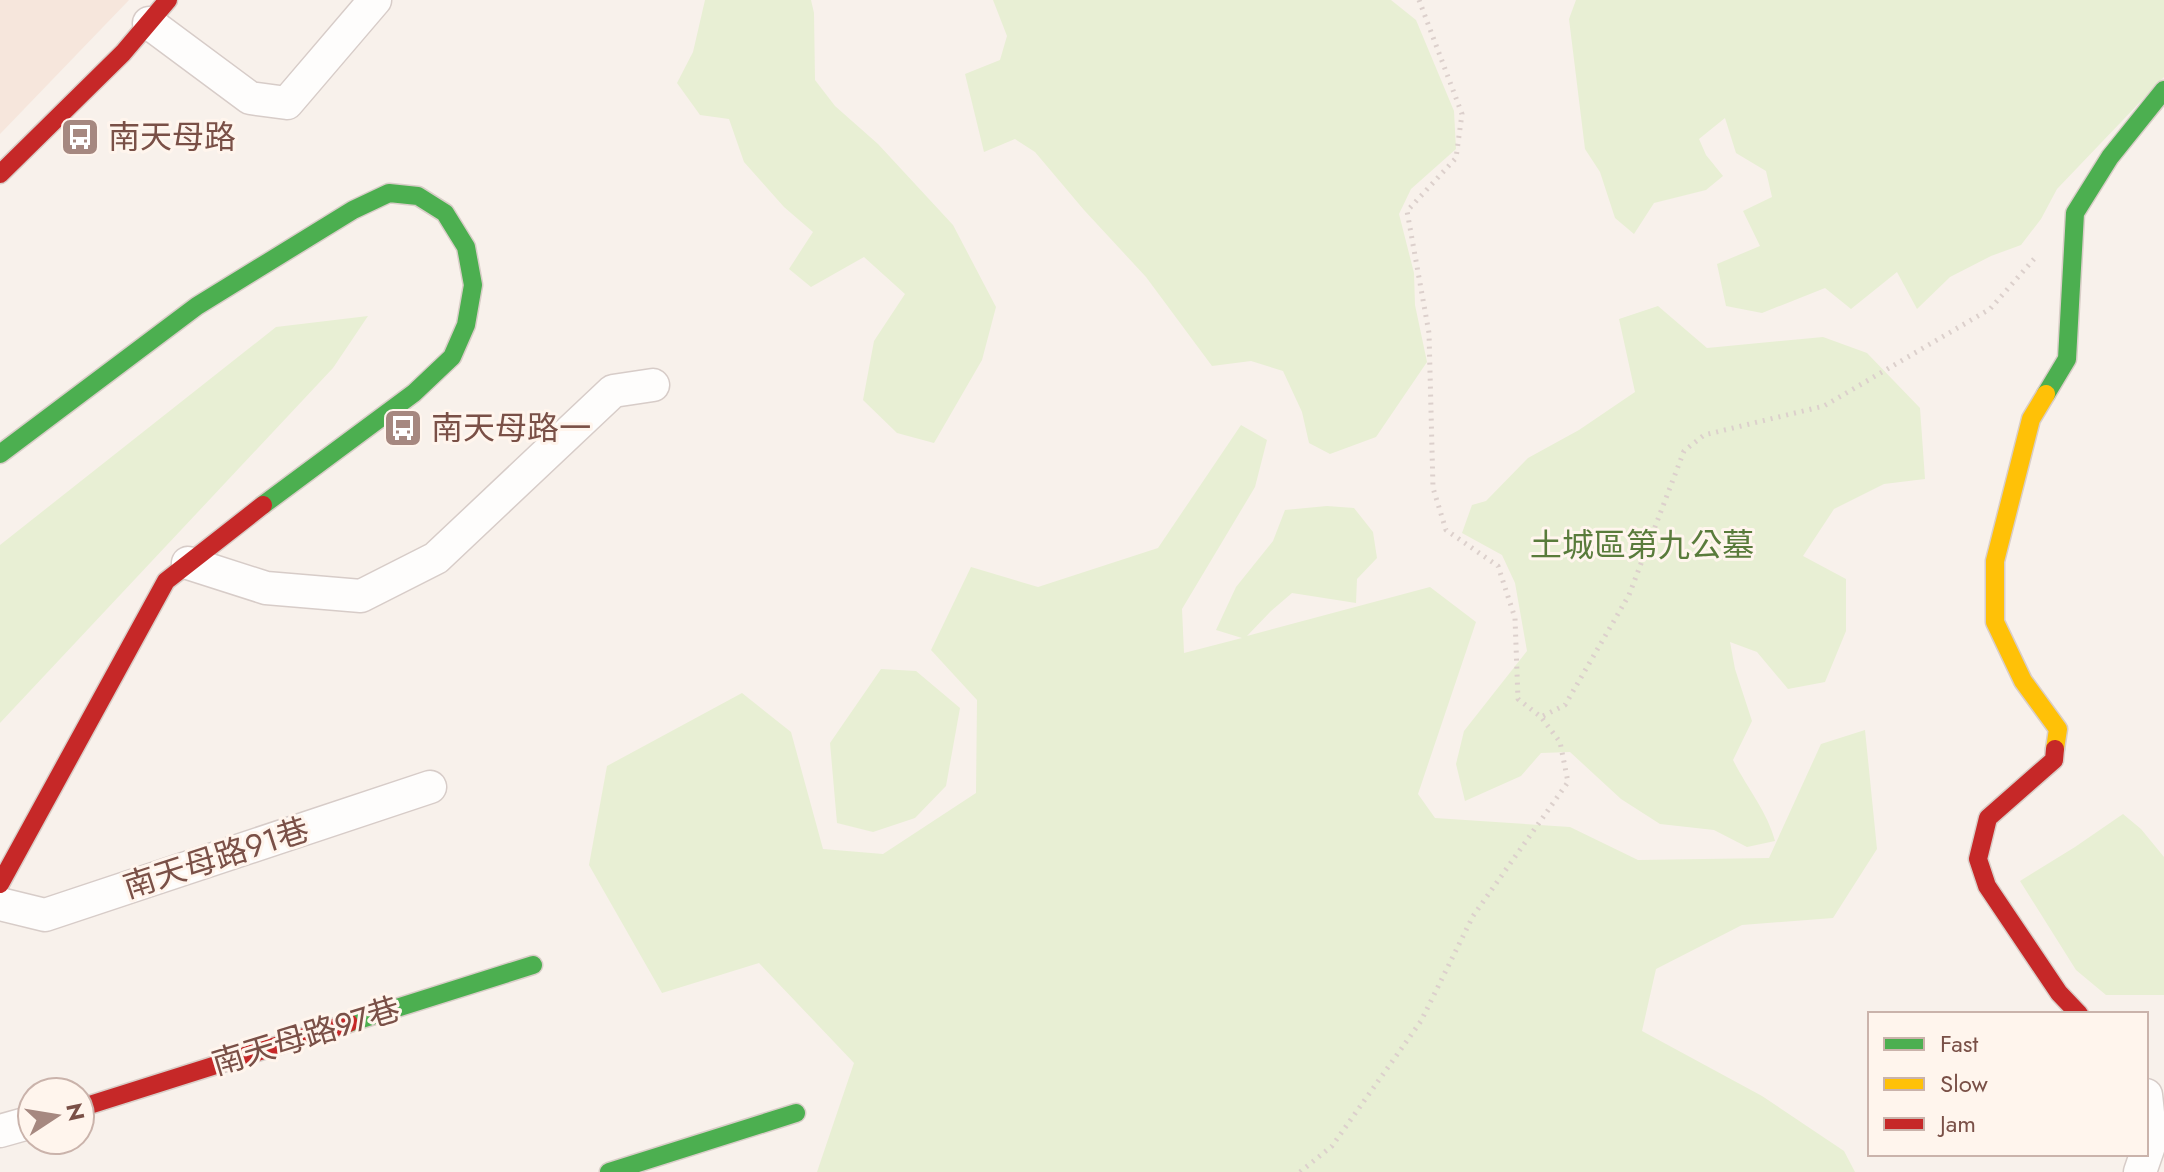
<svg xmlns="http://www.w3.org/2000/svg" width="2164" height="1172" viewBox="0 0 2164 1172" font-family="Jost,'Noto Sans TC',sans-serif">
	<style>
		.residential { fill: #f6e6dc }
		.green { fill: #e8efd4 }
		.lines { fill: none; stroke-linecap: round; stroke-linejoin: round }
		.street-casing { stroke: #d7ccc8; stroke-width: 35 }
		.fast-casing { stroke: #d9cec8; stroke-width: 21 }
		.slow-casing { stroke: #d9cec8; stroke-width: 21 }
		.jam-casing { stroke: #d9cec8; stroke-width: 21 }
		.path { stroke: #dcd0cc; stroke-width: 5; stroke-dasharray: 2 6; stroke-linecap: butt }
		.street { stroke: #fefdfc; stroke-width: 32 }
		.fast { stroke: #4caf50; stroke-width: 18 }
		.slow { stroke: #ffc107; stroke-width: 18 }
		.jam { stroke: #c62828; stroke-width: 18 }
		.labels { text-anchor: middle; stroke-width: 6; stroke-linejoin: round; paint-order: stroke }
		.poi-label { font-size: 32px; fill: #7a5047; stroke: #fff5ed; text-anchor: start }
		.park-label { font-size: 32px; fill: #597b3b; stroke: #fff5ed }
		.street-label { font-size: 32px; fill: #7a5047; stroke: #fff5ed }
	</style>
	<rect width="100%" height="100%" fill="#f8f1eb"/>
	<path class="residential" d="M 0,0 L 129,0 L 0,134 Z"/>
	<path class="green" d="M 705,0 L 811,0 L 814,13 L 815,80 L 835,106 L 878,144 L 953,225 L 996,307 L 982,360 L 934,443 L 897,433 L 863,400 L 874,341 L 905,294 L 864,257 L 811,287 L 789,269 L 813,232 L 784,207 L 744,162 L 729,119 L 700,115 L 677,83 L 693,52 Z
		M 993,0 L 1391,0 L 1416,20 L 1454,111 L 1456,149 L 1411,189 L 1399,214 L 1414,273 L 1415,305 L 1427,362 L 1376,437 L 1330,454 L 1309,443 L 1302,412 L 1283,371 L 1251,361 L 1212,366 L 1146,277 L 1084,210 L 1035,152 L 1015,139 L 984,152 L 965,74 L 1000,60 L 1007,36 Z
		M 1576,0 L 2164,0 L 2164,77 L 2057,189 L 2041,219 L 2021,245 L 1991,256 L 1950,277 L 1917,309 L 1897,272 L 1851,309 L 1825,288 L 1762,313 L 1726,306 L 1717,264 L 1760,246 L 1743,211 L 1772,197 L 1766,171 L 1736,153 L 1725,118 L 1699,139 L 1706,155 L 1723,176 L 1706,190 L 1654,203 L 1634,234 L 1615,218 L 1600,172 L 1585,149 L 1569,19 Z
		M 1658,306 L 1707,348 L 1823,337 L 1867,353 L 1920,408 L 1925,479 L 1884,484 L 1834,509 L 1803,556 L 1846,579 L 1846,631 L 1825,682 L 1788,689 L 1757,652 L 1730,642 L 1735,669 L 1752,721 L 1733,760 C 1747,788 1767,811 1775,841 L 1747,847 L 1714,830 L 1660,824 L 1621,799 L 1570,752 L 1541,753 L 1521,776 L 1465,801 L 1456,764 L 1464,731 L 1527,651 L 1515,583 L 1502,555 L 1462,533 L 1472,505 L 1486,501 L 1528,458 L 1579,430 L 1635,392 L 1619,319 Z
		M 368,316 L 333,368 L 0,723 L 0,545 L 276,327 Z
		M 1241,425 L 1267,440 L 1255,487 L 1182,609 L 1184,653 L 1242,638 L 1216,630 L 1236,587 L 1273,541 L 1285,510 L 1327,506 L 1354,508 L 1373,532 L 1377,558 L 1357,579 L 1356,603 L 1292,593 L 1271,611 L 1247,636 L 1430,587 L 1476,622 L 1418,794 L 1435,818 L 1570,827 L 1638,860 L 1769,858 L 1821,744 L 1865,730 L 1877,849 L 1833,918 L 1742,925 L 1656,969 L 1642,1031 L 1762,1096 L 1844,1151 L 1855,1172 L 817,1172 L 854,1063 L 759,963 L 662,993 L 589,865 L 607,766 L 742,693 L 791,732 L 823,849 L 883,854 L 976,793 L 977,700 L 931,650 L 971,567 L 1038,587 L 1158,548 Z
		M 881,669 L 916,671 L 960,708 L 946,786 L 915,818 L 873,832 L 837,823 L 830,743 Z
		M 2123,814 L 2141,829 L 2164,857 L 2164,995 L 2106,995 L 2076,970 L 2020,881 L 2075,847 Z"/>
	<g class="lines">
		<defs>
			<path id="street" d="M 149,23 L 250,98 L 287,103 L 375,0
				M 188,563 L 266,588 L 361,596 L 436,558 L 613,391 L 653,385
				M 0,904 L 45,915 L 430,787
				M 0,1131 L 32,1122
				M 2140,1172 L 2151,1140 L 2146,1095"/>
			<path id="fast" d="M 2046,394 L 2067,359 L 2075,213 L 2110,157 L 2164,90
				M 0,454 L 197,306 L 353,210 L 389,193 L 418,196 L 445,213 L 466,247 L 473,285 L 466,325 L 452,357 L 414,393 L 263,505
				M 349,1023 L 533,965
				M 609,1172 L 796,1113"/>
			<path id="slow" d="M 2046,394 L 2031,419 L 1995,561 L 1995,622 L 2023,681 L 2058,729 L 2055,749"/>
			<path id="jam" d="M 0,174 L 123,53 L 168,0
				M 2055,749 L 2054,760 L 1988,818 L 1978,859 L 1987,886 L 2059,993 L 2079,1014
				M 0,884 L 166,581 L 263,505
				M 80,1108 L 349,1023"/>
		</defs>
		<use href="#street" class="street-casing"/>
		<use href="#fast" class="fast-casing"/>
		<use href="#slow" class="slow-casing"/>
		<use href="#jam" class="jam-casing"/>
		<path class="path" d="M 1419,0 L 1462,114 L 1456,158 L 1407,211 L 1429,333 L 1433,488 L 1446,530 L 1498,566 L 1515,618 L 1518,699 L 1541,717 L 1565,705 L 1629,595 L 1684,451 L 1704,435 L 1824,406 L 1990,309 L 2034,259
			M 1300,1172 L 1332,1146 L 1421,1021 L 1473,916 L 1568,782 L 1560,742 L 1541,717"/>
		<use href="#street" class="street"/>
		<use href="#fast" class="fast"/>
		<use href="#slow" class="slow"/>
		<use href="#jam" class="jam"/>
	</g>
	<defs>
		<symbol id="bus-square" viewBox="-11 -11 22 22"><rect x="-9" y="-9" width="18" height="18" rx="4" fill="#a68880" stroke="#fff5ed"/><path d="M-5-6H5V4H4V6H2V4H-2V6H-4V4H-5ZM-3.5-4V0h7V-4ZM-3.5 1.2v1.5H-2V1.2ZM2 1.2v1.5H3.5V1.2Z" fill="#fff"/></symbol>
	</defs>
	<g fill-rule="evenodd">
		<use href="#bus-square" x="58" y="115" width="44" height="44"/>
		<use href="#bus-square" x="381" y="406" width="44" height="44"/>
	</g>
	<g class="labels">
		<g class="poi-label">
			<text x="108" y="148">南天母路</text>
			<text x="431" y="439">南天母路一</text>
		</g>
		<g class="park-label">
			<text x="1642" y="556">土城區第九公墓</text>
		</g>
		<g class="street-label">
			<text transform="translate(216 858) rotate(-18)" y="11">南天母路91巷</text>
			<text transform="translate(306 1036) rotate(-17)" y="11">南天母路97巷</text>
		</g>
	</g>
	<rect x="1868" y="1012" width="280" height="144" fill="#fff5ed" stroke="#cab3ab" stroke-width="2"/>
	<rect x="1884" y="1038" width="40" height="12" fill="#4caf50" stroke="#cab3ab" stroke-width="2"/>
	<text x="1940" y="1052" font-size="24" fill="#7a5047">Fast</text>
	<rect x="1884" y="1078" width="40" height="12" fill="#ffc107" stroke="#cab3ab" stroke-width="2"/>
	<text x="1940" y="1092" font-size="24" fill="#7a5047">Slow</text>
	<rect x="1884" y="1118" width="40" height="12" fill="#c62828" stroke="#cab3ab" stroke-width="2"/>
	<text x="1940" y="1132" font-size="24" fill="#7a5047">Jam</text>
	<g transform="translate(56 1116) rotate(78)"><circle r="38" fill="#fff5ed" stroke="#cab3ab" stroke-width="2"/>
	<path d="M0-6L14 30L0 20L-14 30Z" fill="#a68880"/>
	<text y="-12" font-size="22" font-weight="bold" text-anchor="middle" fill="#7a5047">N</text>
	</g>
</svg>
